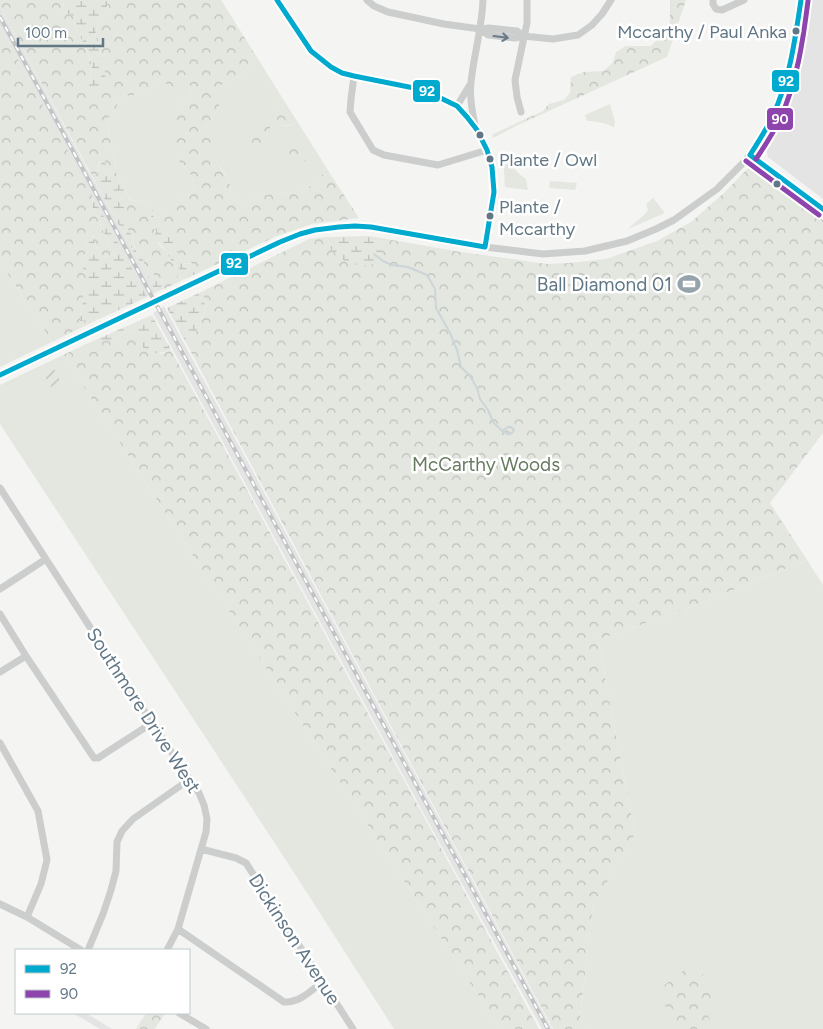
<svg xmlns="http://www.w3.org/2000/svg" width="823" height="1029" viewBox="0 0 823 1029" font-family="Figtree,sans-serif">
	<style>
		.built { fill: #e3e4e3 }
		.grass { fill: #e4e7e0 }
		.forest { fill: url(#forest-crowns); fill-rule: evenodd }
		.wetland { fill: url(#wetland-marsh) }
		.garden { fill: url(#garden-furrows) }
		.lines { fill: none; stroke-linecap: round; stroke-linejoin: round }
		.stream { stroke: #ccd5d7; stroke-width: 2 }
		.minor { stroke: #cccdcd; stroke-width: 7 }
		.rail-casing { stroke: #c1c3c4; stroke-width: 4 }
		.rail { stroke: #fff; stroke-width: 2; stroke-dasharray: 5.5; stroke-linecap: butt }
		.bus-1-casing { stroke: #fff; stroke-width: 9 }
		.bus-2-casing { stroke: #fff; stroke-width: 9 }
		.bus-1 { stroke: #00a9ce; stroke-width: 5 }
		.bus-2 { stroke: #8e44ad; stroke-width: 5 }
		.oneway { stroke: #677b89 }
		.bus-dot { fill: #627785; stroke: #fff; stroke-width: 2 }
		.labels { text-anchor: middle; stroke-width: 5; stroke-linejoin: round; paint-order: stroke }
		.bus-label { font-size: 18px; fill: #627785; stroke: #fff; text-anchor: start }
		.poi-label { font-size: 19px; fill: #627785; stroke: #fff; text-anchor: end }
		.park-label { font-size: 19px; fill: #687b61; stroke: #fff }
		.street-label { font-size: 19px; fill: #627785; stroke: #fff }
		.line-badge { stroke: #fff; stroke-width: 2 }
		.badge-label { font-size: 14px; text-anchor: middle; font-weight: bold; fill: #fff }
	</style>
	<defs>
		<pattern id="forest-crowns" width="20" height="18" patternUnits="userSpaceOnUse" patternTransform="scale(1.25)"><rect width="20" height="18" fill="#e4e7e0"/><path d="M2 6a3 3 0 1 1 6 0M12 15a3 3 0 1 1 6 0" fill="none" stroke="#bcc0bb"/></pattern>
		<pattern id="wetland-marsh" width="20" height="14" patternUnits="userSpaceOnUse" patternTransform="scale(1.25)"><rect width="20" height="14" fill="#e4e7e0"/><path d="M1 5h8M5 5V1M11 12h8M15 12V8" fill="none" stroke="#bcc0bb"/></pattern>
		<pattern id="garden-furrows" width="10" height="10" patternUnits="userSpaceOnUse" patternTransform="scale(1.25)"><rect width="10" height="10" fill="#e4e7e0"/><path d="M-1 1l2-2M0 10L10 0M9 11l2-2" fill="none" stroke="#bcc0bb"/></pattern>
	</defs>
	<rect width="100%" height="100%" fill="#f4f4f2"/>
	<path class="built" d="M 812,0 L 823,0 L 823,199 L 768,157 L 766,148 L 783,119 L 791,99 L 799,78 L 805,51 Z
		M 0,7 L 88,170 L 156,292 L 147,297 L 0,27 Z
		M 164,306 L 454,846 L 552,1029 L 542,1029 L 444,851 L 153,313 Z
		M 73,1013 L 86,1013 L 112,1029 L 100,1029 Z"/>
	<path class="grass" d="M 253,51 L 283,99 L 279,101 L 274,109 L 283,126 L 294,125 L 297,121 L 331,175 L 323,174 L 315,184 L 294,193 L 260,195 L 242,204 L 231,198 C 231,184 229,178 220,167 L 213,167 L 210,164 L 206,128 L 219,108 L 219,86 C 239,77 248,74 253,51 Z
		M 161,80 L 189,80 L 192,90 L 180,107 L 180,131 L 176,158 L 192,176 L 194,192 L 183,201 L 175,199 L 163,212 L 159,214 C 148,208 144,201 131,200 L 127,195 L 124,185 L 117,176 L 107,120 L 116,108 L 122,96 C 141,95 147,92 161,80 Z
		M 610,104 L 615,121 L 614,128 C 608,123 595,121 587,121 L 585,115 Z
		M 500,151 C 508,162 515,172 526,179 L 528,190 L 505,187 L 504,170 Z
		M 550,181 L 577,183 L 575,190 L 549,188 Z
		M 653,198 L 665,213 L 628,229 L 645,214 L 648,210 L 646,204 Z
		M 0,262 L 52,342 L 0,367 Z
		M 63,355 L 500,1029 L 394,1029 L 295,874 L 0,424 L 0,385 Z
		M 807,560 L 823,585 L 823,1029 L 588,1029 L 580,1017 L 593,905 L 635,834 L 598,640 L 691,607 Z"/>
	<path class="forest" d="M 0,0 L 64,0 L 63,11 L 73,16 L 76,29 L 86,47 L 92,65 L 90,84 L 106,79 L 99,46 L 95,36 L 99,22 L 106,11 L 108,0 L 221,0 L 253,51 C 248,74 239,77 219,86 L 219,108 L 206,128 C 210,139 217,153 210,164 L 213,167 L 219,167 C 229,178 231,184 231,198 L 242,204 L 259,195 L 294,193 L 315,184 L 323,174 L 331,175 L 359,218 L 312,224 L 277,236 L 198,273 L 198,268 L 191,263 L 185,264 L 181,260 L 170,236 L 167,234 C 165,226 156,221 152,214 L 149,216 L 152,220 L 158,243 L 167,252 L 170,261 L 175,266 L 180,269 L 181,271 L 178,278 L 185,279 L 164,289 L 163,284 L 158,278 L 154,275 L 150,269 L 144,264 L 142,257 L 138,254 L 134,246 L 133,236 C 118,221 129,214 125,195 C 123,183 120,185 112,177 C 108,172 106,165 104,159 L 99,161 L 98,176 L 95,181 L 0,7 ZM 161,80 L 172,87 L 188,80 L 192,90 L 180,107 L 175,119 L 180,131 L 173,145 L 176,158 L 192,176 L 194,192 L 183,201 L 175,199 L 168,203 L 163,212 L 159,213 C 148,208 144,201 130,200 L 127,195 L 124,185 L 117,176 L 107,120 L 116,108 L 122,96 C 141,95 147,92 161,80 Z
		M 670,0 L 686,0 L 667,57 L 516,126 L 493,138 L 492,136 L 493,134 L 543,111 L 549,104 L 564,100 L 570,93 L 571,77 L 584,72 L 604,71 L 613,62 L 616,52 L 626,46 L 651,46 L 661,35 L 670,28 Z
		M 0,27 L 92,195 L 93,209 L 108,241 L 111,251 L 110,257 C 98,259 95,245 93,235 L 86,243 L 87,250 L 82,260 L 82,266 L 86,276 L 86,288 L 83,298 L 82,308 L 80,315 L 86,321 L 93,318 L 97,320 L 52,342 L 0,262 Z
		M 283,99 L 297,121 L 294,125 L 288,125 L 283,126 L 277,123 L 273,119 C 273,111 275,102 283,99 Z
		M 265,124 L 270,126 L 270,130 L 267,133 C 267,141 266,147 259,151 L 250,150 C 243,136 254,135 259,126 Z
		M 291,143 C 301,143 309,150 306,161 L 299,163 L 290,161 C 286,153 284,150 291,143 Z
		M 750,166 L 823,220 L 823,433 L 770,503 L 807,560 L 691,607 L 598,640 L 635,834 L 593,906 L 580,1017 L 588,1029 L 553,1029 L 185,341 L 200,327 L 205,307 L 203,291 L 309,239 L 327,237 L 331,250 L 379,245 L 369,236 L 461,252 L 547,264 L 569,263 L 606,259 L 657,241 L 691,222 L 726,191 Z
		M 135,332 L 140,338 L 142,346 L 161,354 L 171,350 L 539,1029 L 500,1029 L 63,355 L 93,341 L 102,341 L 113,339 L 125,333 Z
		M 692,964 L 715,986 L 707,1012 L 713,1029 L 676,1029 L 658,990 Z
		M 146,1013 L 165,1013 L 155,1029 L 136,1029 Z"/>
	<path class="wetland" d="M 64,0 L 108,0 L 106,11 L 99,22 L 95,35 L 99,46 L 106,79 L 104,86 L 97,91 L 90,84 L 92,65 L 86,47 L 76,29 L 73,16 L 63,11 Z
		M 102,155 C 106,161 106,168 110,173 C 112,178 115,178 119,181 C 124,186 126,196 127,203 C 128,219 120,222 133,236 L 134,246 L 138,254 L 142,256 L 144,264 L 150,269 L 154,275 L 158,278 L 163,284 L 164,289 L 156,292 L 95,182 L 98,176 L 100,157 Z
		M 92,195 L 147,297 L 97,320 L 93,319 L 86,321 L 80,321 L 80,315 L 82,308 L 83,298 L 86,288 L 86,276 L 82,266 L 82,260 L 87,250 L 86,243 L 88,233 L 90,231 C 96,240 95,259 110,257 L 111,251 L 108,241 L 93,209 Z
		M 148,213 L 152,214 C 154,218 156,218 160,221 C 164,224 166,230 167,234 L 170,236 L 181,260 L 185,264 C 191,263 194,263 198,268 L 198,273 L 185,279 L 179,278 L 177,276 L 181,271 L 180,269 C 170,264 172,262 167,253 C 165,248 158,243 154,236 L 156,232 Z
		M 369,236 L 379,245 L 383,261 L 374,264 L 361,266 L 346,262 L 331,250 L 327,237 Z
		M 203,291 L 205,307 L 200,327 L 185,341 L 167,308 Z
		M 152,315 L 171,350 C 162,353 150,356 143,347 C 140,343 139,337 135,332 C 123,333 121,336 111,340 C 105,341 99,341 93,341 Z"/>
	<path class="garden" d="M 53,367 L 61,382 L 51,387 L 43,373 Z"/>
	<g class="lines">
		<path class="stream" d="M 374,254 L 383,261 L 392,265 L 408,267 L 427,275 L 435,289 L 436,308 L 450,333 L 457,350 L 461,367 L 470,376 L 477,388 L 480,399 L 488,410 L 493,422 L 500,429 L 507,434 L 512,433 L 514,430 L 511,427 L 508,427 L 502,431"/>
		<path class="minor" d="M 277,0 L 311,51 L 331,67 L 342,73 L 354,76 L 424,90 L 457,106 L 467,117 L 477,130 L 487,150 L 492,167 L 494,192 L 485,247
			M 367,0 L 374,6 L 388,12 L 444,24 L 480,29 L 489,28 L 517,31 L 523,36
			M 713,0 L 713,4 L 716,9 L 722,10 L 744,0
			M 480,29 L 488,35 L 515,38 L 523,36 L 553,39 L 578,35 L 592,25 L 602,14 L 611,0
			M 354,76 L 351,99 L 350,112 L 373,150 L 384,155 L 438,165 L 487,150
			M 457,106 L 471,83
			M 521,112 L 517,97 L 515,80 L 527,23 L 527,0
			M 475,125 C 472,111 469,96 471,82 C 474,54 482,28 483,0
			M 750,155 L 823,209
			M 0,375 L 280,242 L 305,232 L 343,226 L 358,226 L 371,227 L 485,247 L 543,254 L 585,251 L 627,241 L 656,229 L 674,220 L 717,189 L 745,161 L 755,148 L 778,104 L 786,81 L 791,59 L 801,0
			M 0,488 L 152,723 L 199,793 L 204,805 L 207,819 L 206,832 L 178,929 L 167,950
			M 0,589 L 46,559
			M 0,614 L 26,656 L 94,758 L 98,758 L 152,723
			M 0,672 L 26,656
			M 0,743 L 38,811 L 47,860 L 41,884 L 27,917
			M 201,849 L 236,858 L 246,863 L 353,1029
			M 0,904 L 27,917 L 81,950
			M 178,929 L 284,1002 C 299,1003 311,991 322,982
			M 88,950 L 103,914 L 111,890 L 116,871 L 117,842 L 122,831 L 133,819 L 190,779
			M 179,1013 L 206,1029"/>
		<defs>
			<path id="rail" d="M 0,17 L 155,302 L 548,1029"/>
		</defs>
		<use href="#rail" class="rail-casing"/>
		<use href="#rail" class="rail"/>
		<defs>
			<path id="bus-1" d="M 277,0 L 311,51 L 331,67 L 342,73 L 354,76 L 424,90 L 457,106 L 467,117 L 477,130 L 487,150 L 492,167 L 494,192 L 485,247
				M 750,155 C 758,142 767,129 773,115 C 790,79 795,39 801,0
				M 750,155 L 823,209
				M 0,375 L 280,242 L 300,234 L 315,230 L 339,227 L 355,226 L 371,227 L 485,247"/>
			<path id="bus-2" d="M 756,159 C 765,146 773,133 780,119 C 797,82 803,41 808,1
				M 746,161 L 819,215"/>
		</defs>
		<use href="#bus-1" class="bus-1-casing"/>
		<use href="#bus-2" class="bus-2-casing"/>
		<use href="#bus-1" class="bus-1"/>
		<use href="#bus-2" class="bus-2"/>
	</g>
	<defs><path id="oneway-shaft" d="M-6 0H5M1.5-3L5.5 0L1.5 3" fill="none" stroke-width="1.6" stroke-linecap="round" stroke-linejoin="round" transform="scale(1.25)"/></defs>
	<use class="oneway" href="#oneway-shaft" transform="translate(501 37) rotate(7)"/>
	<defs>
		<symbol id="stadium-bare" viewBox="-9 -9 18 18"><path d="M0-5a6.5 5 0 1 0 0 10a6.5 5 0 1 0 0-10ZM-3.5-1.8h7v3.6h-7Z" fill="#95a3ab" stroke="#fff" stroke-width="2.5" paint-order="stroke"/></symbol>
	</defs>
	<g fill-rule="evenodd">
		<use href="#stadium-bare" x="673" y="268" width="32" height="32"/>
	</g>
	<g class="bus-dot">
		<circle cx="796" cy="31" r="4.5"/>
		<circle cx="480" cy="135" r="4.5"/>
		<circle cx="490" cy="159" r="4.5"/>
		<circle cx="777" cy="184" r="4.5"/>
		<circle cx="490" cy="216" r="4.5"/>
	</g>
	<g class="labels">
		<g class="bus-label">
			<text x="787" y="38" text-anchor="end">Mccarthy / Paul Anka</text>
			<text x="499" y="166">Plante / Owl</text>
			<text x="499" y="213">Plante /<tspan x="499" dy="22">Mccarthy</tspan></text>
		</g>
		<g class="poi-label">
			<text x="672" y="291">Ball Diamond 01</text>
		</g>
		<g class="park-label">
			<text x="486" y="471">McCarthy Woods</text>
		</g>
		<g class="street-label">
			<text transform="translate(144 710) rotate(57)" y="7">Southmore Drive West</text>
			<text transform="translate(295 939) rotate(57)" y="7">Dickinson Avenue</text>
		</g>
	</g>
	<g class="line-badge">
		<rect x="771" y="69" width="29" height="24" rx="5" fill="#00a9ce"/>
		<rect x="412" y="79" width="29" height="24" rx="5" fill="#00a9ce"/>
		<rect x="766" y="107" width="28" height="24" rx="5" fill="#8e44ad"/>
		<rect x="220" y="252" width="29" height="24" rx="5" fill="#00a9ce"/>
	</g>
	<g class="badge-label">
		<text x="786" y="86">92</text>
		<text x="427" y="96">92</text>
		<text x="780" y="124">90</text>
		<text x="234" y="268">92</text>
	</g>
	<rect x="15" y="949" width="175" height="65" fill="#ffffff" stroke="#c0c9ce"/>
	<rect x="25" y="965" width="25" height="8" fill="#00a9ce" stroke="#c0c9ce"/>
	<text x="60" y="974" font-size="15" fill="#627785">92</text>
	<rect x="25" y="990" width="25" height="8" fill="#8e44ad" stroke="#c0c9ce"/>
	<text x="60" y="999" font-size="15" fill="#627785">90</text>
	<path d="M18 38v8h85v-8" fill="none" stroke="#627785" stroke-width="2.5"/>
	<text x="25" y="38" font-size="15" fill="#627785" stroke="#ffffff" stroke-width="4" paint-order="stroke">100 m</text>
</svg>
